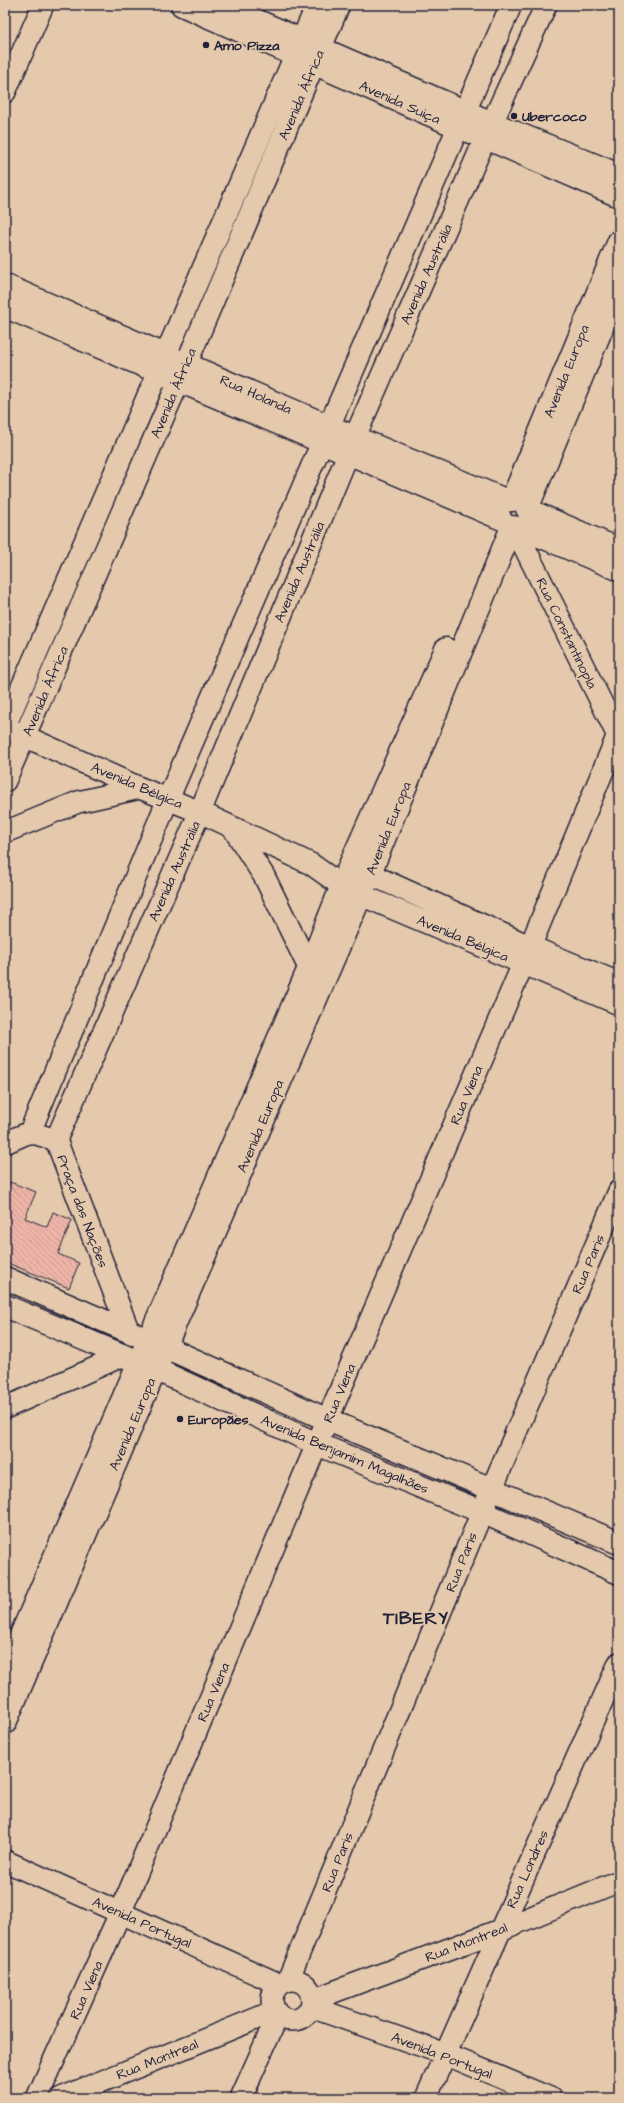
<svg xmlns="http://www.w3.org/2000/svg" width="624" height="2103" viewBox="0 0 624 2103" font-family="'Architects Daughter',sans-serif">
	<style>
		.building { fill: url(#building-back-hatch); stroke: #22223b }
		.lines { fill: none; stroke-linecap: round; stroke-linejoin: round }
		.minor-casing { stroke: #22223b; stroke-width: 24 }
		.major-casing { stroke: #22223b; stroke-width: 25 }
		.minor { stroke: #e5c9ac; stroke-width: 21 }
		.major { stroke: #e5c9ac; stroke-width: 22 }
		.poi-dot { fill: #22223b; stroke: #e5c9ac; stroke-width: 1.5 }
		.labels { text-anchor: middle; stroke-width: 3.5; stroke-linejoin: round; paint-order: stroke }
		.poi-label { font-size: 14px; font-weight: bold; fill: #22223b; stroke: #e5c9ac; text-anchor: start }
		.street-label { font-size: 14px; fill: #22223b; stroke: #e5c9ac }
		.district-label { font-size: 18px; font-weight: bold; letter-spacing: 1px; fill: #22223b; stroke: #e5c9ac }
	</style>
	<defs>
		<pattern id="building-back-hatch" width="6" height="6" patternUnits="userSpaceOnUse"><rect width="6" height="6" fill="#eeb4a8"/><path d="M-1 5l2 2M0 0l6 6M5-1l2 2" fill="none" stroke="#cc9a92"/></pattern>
	</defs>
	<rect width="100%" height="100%" fill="#e5c9ac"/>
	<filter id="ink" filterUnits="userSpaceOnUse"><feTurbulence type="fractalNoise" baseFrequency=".025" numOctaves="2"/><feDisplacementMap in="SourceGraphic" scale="8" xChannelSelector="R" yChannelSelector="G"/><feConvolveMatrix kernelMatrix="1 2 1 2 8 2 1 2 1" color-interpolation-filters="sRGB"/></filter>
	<g filter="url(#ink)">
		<path class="building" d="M 10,1182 L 36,1192 L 25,1218 L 47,1227 L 53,1212 L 72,1220 L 58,1254 L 79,1263 L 69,1288 L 5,1262 L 5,1193 Z"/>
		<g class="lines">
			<defs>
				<path id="minor" d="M 5,92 L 43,5
					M 5,285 L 355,437 L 509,501
					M 5,307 L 501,519
					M 527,509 L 619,549
					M 517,527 L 619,570
					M 515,528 L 619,738
					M 5,726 L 317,5
					M 13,731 L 140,788 L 200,812 L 311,864 L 342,886 L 361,895 L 619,1004
					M 5,781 L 179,381 L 339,5
					M 233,828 L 264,876 L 309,968 L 312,981
					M 5,832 L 78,802 L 140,788
					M 354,867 L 529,946 L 619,983
					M 30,1132 L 168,799 L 511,5
					M 56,1140 L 200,812 L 355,437 L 492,123 L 546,5
					M 5,1143 L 30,1132 L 56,1140 L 129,1332
					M 5,1408 L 122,1356
					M 5,1861 L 279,1984
					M 288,1980 L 482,1512 L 619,1191
					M272 2000a20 20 0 1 1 40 0a20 20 0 1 1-40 0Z
					M 312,2000 L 500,1930 L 619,1881
					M 311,2007 L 445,2054 L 550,2098
					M 37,2098 L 121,1911 L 317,1444 L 523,964 L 619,732
					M 61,2098 L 275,2011
					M 241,2098 L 278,2015
					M 426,2098 L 619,1663"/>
				<path id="major" d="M 182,5 L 458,127 L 486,138 L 619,196
					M 221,5 L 492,123 L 619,175
					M 512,500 L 619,241
					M 527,509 L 619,287
					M 5,1278 L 165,1347 L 328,1420 L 619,1543
					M 5,1306 L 155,1369 L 317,1444 L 482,1512 L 619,1573
					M 5,1672 L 309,968 L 350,865 L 446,649
					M 5,1723 L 165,1347 L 361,895 L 512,527"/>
			</defs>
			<use href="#minor" class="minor-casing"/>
			<use href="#major" class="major-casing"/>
			<use href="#minor" class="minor"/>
			<use href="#major" class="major"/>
		</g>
	</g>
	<g class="poi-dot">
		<circle cx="206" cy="45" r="4"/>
		<circle cx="514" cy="116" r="4"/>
		<circle cx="180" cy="1419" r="4"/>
	</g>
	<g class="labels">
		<g class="poi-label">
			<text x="214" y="50">Amo Pizza</text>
			<text x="522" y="121">Ubercoco</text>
			<text x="188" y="1424">Europães</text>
		</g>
		<g class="street-label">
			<text transform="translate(301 95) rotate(-67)" y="5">Avenida África</text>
			<text transform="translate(400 102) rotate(24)" y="5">Avenida Suiça</text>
			<text transform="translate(426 274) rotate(-66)" y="5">Avenida Austrália</text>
			<text transform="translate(566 371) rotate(-68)" y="5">Avenida Europa</text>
			<text transform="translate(173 393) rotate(-67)" y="5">Avenida África</text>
			<text transform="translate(256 394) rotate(24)" y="5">Rua Holanda</text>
			<text transform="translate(299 572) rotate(-67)" y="5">Avenida Austrália</text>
			<text transform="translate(567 633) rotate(64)" y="5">Rua Constantinopla</text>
			<text transform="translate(45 691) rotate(-67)" y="5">Avenida África</text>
			<text transform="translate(137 785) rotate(23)" y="5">Avenida Bélgica</text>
			<text transform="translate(388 828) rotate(-68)" y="5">Avenida Europa</text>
			<text transform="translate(174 871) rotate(-66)" y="5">Avenida Austrália</text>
			<text transform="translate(463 938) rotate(23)" y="5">Avenida Bélgica</text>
			<text transform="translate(466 1095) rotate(-67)" y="5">Rua Viena</text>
			<text transform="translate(260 1126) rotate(-67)" y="5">Avenida Europa</text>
			<text transform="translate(83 1211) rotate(69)" y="5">Praça das Nações</text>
			<text transform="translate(588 1264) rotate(-67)" y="5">Rua Paris</text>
			<text transform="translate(339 1393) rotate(-67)" y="5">Rua Viena</text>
			<text transform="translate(132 1424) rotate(-67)" y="5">Avenida Europa</text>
			<text transform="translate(345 1454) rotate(23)" y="5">Avenida Benjamim Magalhães</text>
			<text transform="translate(461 1562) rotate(-68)" y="5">Rua Paris</text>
			<text transform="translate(213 1692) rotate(-67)" y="5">Rua Viena</text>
			<text transform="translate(337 1862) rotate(-68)" y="5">Rua Paris</text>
			<text transform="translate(527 1869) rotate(-66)" y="5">Rua Londres</text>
			<text transform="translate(142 1922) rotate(24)" y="5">Avenida Portugal</text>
			<text transform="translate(466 1942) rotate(-21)" y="5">Rua Montreal</text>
			<text transform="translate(86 1990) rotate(-66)" y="5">Rua Viena</text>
			<text transform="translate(442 2055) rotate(21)" y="5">Avenida Portugal</text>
			<text transform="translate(157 2059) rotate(-22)" y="5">Rua Montreal</text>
		</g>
		<g class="district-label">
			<text x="416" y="1624">TIBERY</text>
		</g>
	</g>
	<rect width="624" height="2103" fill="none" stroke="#e5c9ac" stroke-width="20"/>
	<rect x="10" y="10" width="604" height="2083" fill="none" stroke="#22223b" stroke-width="1.5" filter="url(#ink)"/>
</svg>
